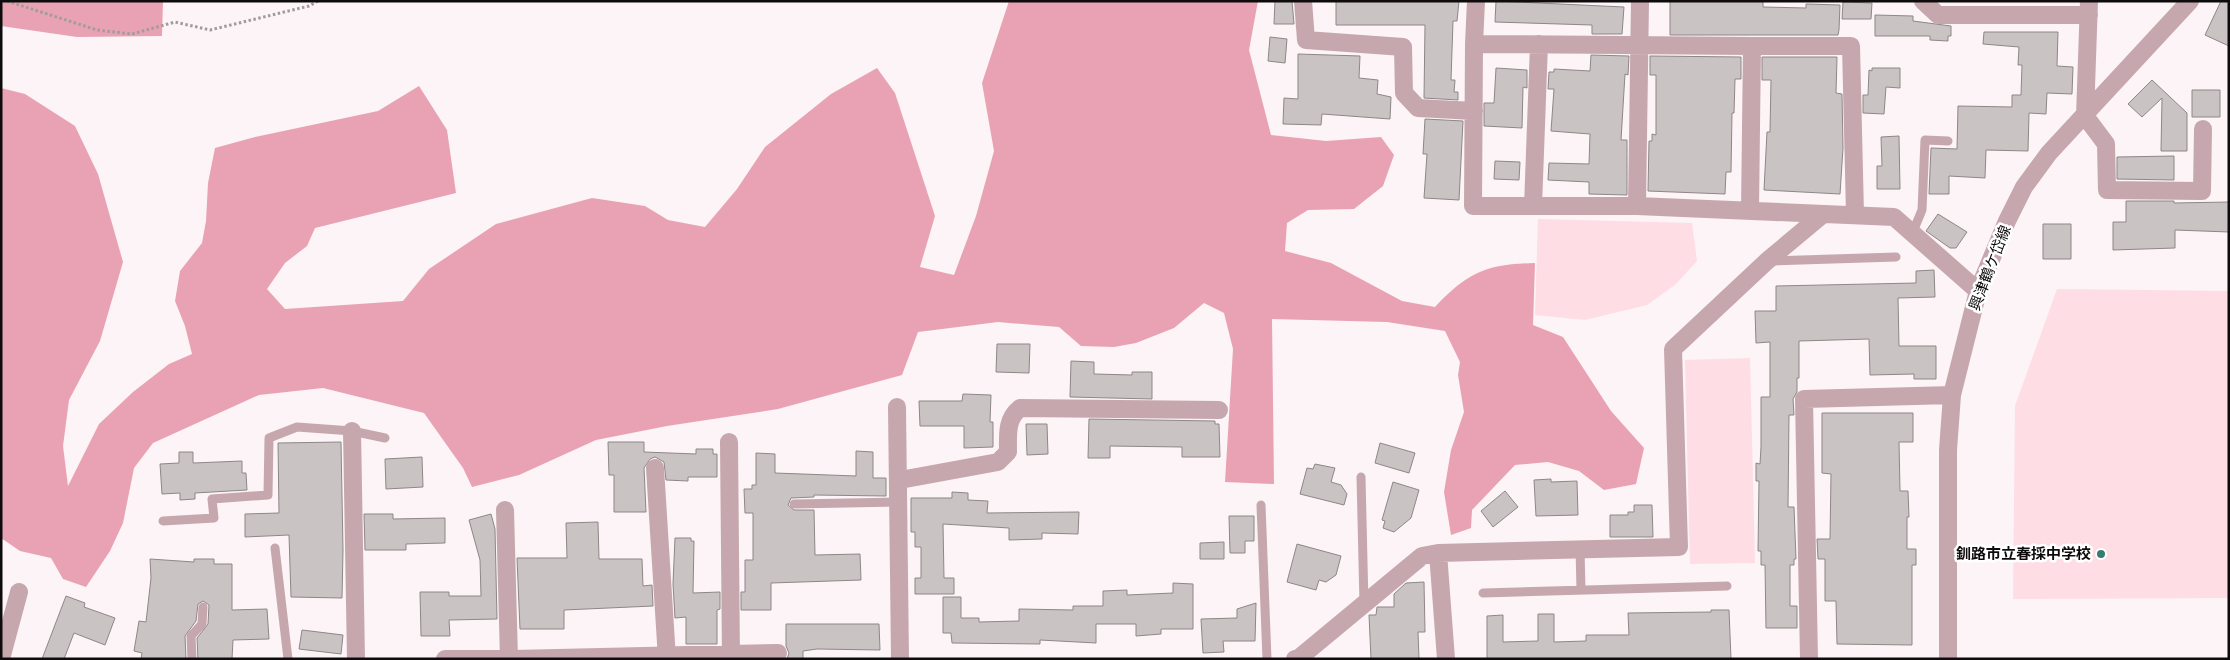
<svg xmlns="http://www.w3.org/2000/svg" width="2230" height="660" viewBox="0 0 2230 660" font-family="Karla,'Noto Sans JP',sans-serif">
	<style>
		.green { fill: #fedde4 }
		.forest { fill: #e9a2b4 }
		.building { fill: #cac3c4; stroke: #8e8788 }
		.lines { fill: none; stroke-linecap: round; stroke-linejoin: round }
		.path { stroke: #a19b9c; stroke-width: 3; stroke-dasharray: 2.5 2.5; stroke-linecap: butt }
		.service { stroke: #c7a7ae; stroke-width: 9 }
		.minor { stroke: #c7a7ae; stroke-width: 18 }
		.poi-dot { fill: #377c73; stroke: #fff; stroke-width: 2 }
		.labels { text-anchor: middle; stroke-width: 5; stroke-linejoin: round; paint-order: stroke }
		.street-label { font-size: 15px; fill: #0e0b0c; stroke: #fff }
		.poi-label { font-size: 15px; font-weight: bold; fill: #0e0b0c; stroke: #fff; text-anchor: end }
	</style>
	<rect width="100%" height="100%" fill="#fcf4f6"/>
	<path class="green" d="M 1538,219 L 1692,223 L 1697,261 L 1676,284 L 1647,305 L 1585,320 L 1535,315 Z
		M 2057,289 L 2229,291 L 2229,598 L 2013,599 L 2015,406 Z
		M 1750,358 L 1755,563 L 1690,564 L 1685,360 Z"/>
	<path class="forest" d="M 1,1 L 163,1 L 162,36 L 77,37 L 1,26 Z
		M 1009,1 L 1258,1 L 1249,50 L 1271,135 L 1326,141 L 1381,137 L 1394,155 L 1383,186 L 1354,209 L 1308,210 L 1287,223 L 1285,251 L 1331,263 L 1402,301 L 1435,307 C 1468,272 1487,264 1535,263 L 1533,325 L 1563,337 L 1611,411 L 1644,448 L 1636,484 L 1604,490 L 1579,471 L 1548,462 L 1515,465 L 1472,510 L 1471,528 L 1451,535 L 1444,492 L 1451,450 L 1464,412 L 1458,375 L 1460,362 L 1445,331 L 1387,322 L 1272,319 L 1274,484 L 1225,482 L 1233,349 L 1224,313 L 1204,303 L 1174,328 L 1136,343 L 1114,347 L 1081,346 L 1059,327 L 998,322 L 918,332 L 902,375 L 778,409 L 667,426 L 596,440 L 519,475 L 472,487 L 463,468 L 424,413 L 323,388 L 259,395 L 153,443 L 134,468 L 123,523 L 110,551 L 86,587 L 63,579 L 51,558 L 20,551 L 1,538 L 1,88 L 25,94 L 75,126 L 98,174 L 123,262 L 100,341 L 69,400 L 63,446 L 68,486 L 99,424 L 133,392 L 169,364 L 192,354 L 185,326 L 175,301 L 180,271 L 202,243 L 206,221 L 208,183 L 215,148 L 255,137 L 378,111 L 419,86 L 447,130 L 456,193 L 315,228 L 307,246 L 285,263 L 267,289 L 285,309 L 403,301 L 429,269 L 496,224 L 592,198 L 645,206 L 668,220 L 705,227 L 737,189 L 765,147 L 831,94 L 877,68 L 895,93 L 935,216 L 920,267 L 954,275 L 976,216 L 994,151 L 982,83 Z"/>
	<path class="building" d="M 1275,1 L 1292,1 L 1294,24 L 1274,24 Z
		M 1336,1 L 1459,1 L 1457,21 L 1453,21 L 1451,80 L 1455,80 L 1454,92 L 1458,92 L 1458,100 L 1424,98 L 1425,25 L 1336,25 Z
		M 1496,1 L 1624,7 L 1622,34 L 1592,34 L 1592,25 L 1495,22 Z
		M 1670,1 L 1763,1 L 1763,7 L 1806,8 L 1806,4 L 1840,5 L 1839,30 L 1838,35 L 1670,35 Z
		M 2221,1 L 2229,1 L 2229,46 L 2205,35 Z
		M 1843,2 L 1872,3 L 1871,19 L 1842,19 Z
		M 1875,15 L 1913,16 L 1913,21 L 1951,26 L 1951,36 L 1948,36 L 1948,41 L 1930,40 L 1930,36 L 1875,36 Z
		M 1984,32 L 2058,32 L 2057,66 L 2073,67 L 2072,94 L 2047,93 L 2046,114 L 2029,113 L 2028,151 L 1986,150 L 1985,178 L 1949,176 L 1949,194 L 1929,194 L 1931,148 L 1957,149 L 1958,106 L 2012,107 L 2012,95 L 2021,95 L 2022,65 L 2018,65 L 2019,47 L 1983,44 Z
		M 1270,37 L 1287,39 L 1285,63 L 1268,61 Z
		M 1298,54 L 1360,56 L 1359,78 L 1378,80 L 1377,94 L 1391,97 L 1390,119 L 1322,114 L 1321,125 L 1283,124 L 1284,98 L 1298,99 Z
		M 1591,55 L 1629,56 L 1628,75 L 1625,74 L 1621,140 L 1627,140 L 1627,195 L 1589,194 L 1589,182 L 1548,180 L 1549,163 L 1589,164 L 1590,134 L 1551,131 L 1554,89 L 1548,89 L 1549,72 L 1554,72 L 1554,69 L 1590,71 Z
		M 1650,56 L 1741,57 L 1741,79 L 1735,79 L 1734,113 L 1732,113 L 1731,172 L 1726,172 L 1725,194 L 1648,191 L 1649,141 L 1652,141 L 1652,134 L 1656,135 L 1656,75 L 1650,75 Z
		M 1762,57 L 1837,57 L 1836,93 L 1842,94 L 1843,148 L 1840,194 L 1764,190 L 1767,132 L 1770,132 L 1771,80 L 1762,80 Z
		M 1496,68 L 1527,70 L 1527,88 L 1523,87 L 1522,128 L 1484,126 L 1484,103 L 1494,103 Z
		M 1872,68 L 1900,68 L 1900,88 L 1886,87 L 1884,114 L 1863,113 L 1863,95 L 1868,95 L 1869,70 L 1872,71 Z
		M 2152,80 L 2187,113 L 2187,151 L 2161,151 L 2162,98 L 2142,117 L 2128,104 Z
		M 2192,90 L 2220,90 L 2220,117 L 2192,117 Z
		M 1425,119 L 1463,121 L 1459,200 L 1424,198 L 1427,154 L 1423,154 Z
		M 1899,136 L 1900,189 L 1877,189 L 1877,166 L 1882,166 L 1881,137 Z
		M 2174,156 L 2174,180 L 2117,179 L 2117,157 Z
		M 1495,161 L 1520,162 L 1519,180 L 1494,179 Z
		M 2126,201 L 2174,201 L 2174,203 L 2229,202 L 2229,232 L 2175,230 L 2175,248 L 2113,250 L 2113,222 L 2126,222 Z
		M 1938,214 L 1967,232 L 1956,248 L 1950,248 L 1926,231 Z
		M 2043,224 L 2071,224 L 2071,259 L 2043,259 Z
		M 1934,270 L 1935,297 L 1898,298 L 1899,346 L 1936,346 L 1936,379 L 1914,379 L 1914,374 L 1870,375 L 1869,339 L 1799,341 L 1799,378 L 1797,378 L 1797,392 L 1793,399 L 1794,415 L 1789,415 L 1788,507 L 1794,507 L 1796,559 L 1794,559 L 1794,565 L 1790,565 L 1790,606 L 1797,606 L 1797,628 L 1766,628 L 1765,565 L 1761,565 L 1761,551 L 1758,551 L 1759,481 L 1756,481 L 1756,463 L 1760,464 L 1761,447 L 1761,397 L 1770,397 L 1770,342 L 1756,343 L 1755,311 L 1776,311 L 1776,286 L 1916,283 L 1916,271 Z
		M 997,344 L 1030,344 L 1029,373 L 996,372 Z
		M 1071,361 L 1094,362 L 1094,374 L 1132,375 L 1132,372 L 1152,372 L 1152,399 L 1070,397 Z
		M 963,394 L 991,395 L 990,422 L 993,422 L 993,447 L 964,448 L 964,426 L 920,426 L 919,401 L 962,401 Z
		M 1822,413 L 1913,413 L 1913,442 L 1899,442 L 1900,491 L 1908,491 L 1909,517 L 1907,517 L 1907,549 L 1916,549 L 1916,565 L 1912,565 L 1912,645 L 1837,644 L 1836,601 L 1825,601 L 1825,559 L 1818,559 L 1817,539 L 1830,539 L 1831,474 L 1822,473 Z
		M 1089,419 L 1215,421 L 1215,424 L 1219,424 L 1220,457 L 1182,457 L 1182,447 L 1110,446 L 1110,458 L 1088,458 Z
		M 1026,424 L 1047,424 L 1048,454 L 1027,455 Z
		M 341,442 L 343,550 L 342,598 L 291,597 L 289,535 L 245,537 L 245,514 L 279,513 L 278,443 Z
		M 608,442 L 644,442 L 644,452 L 696,454 L 696,449 L 713,449 L 713,454 L 717,454 L 717,477 L 688,477 L 688,481 L 666,480 L 664,462 L 655,457 L 650,459 L 644,468 L 646,512 L 614,512 L 614,475 L 609,475 Z
		M 1380,443 L 1415,453 L 1409,473 L 1375,463 Z
		M 856,451 L 873,452 L 873,478 L 886,478 L 886,496 L 814,495 L 814,497 L 791,498 L 788,505 L 794,510 L 814,510 L 815,555 L 860,554 L 861,580 L 771,583 L 771,610 L 741,610 L 741,592 L 745,592 L 745,560 L 753,560 L 753,513 L 745,513 L 744,489 L 752,489 L 752,485 L 756,485 L 756,453 L 775,454 L 775,473 L 856,476 Z
		M 179,452 L 193,452 L 193,463 L 242,461 L 242,473 L 246,473 L 247,490 L 195,493 L 195,499 L 180,500 L 180,493 L 162,494 L 160,464 L 179,463 Z
		M 422,457 L 423,487 L 386,489 L 385,459 Z
		M 1315,464 L 1335,468 L 1331,482 L 1341,485 L 1347,494 L 1344,505 L 1300,494 L 1307,468 L 1313,469 Z
		M 1551,479 L 1551,482 L 1577,481 L 1578,515 L 1536,516 L 1534,480 Z
		M 1393,482 L 1419,490 L 1411,518 L 1394,532 L 1383,528 L 1385,521 L 1382,520 Z
		M 1505,491 L 1518,507 L 1493,527 L 1481,511 Z
		M 952,492 L 968,493 L 968,500 L 988,501 L 987,513 L 1079,512 L 1078,534 L 1042,533 L 1042,539 L 1009,540 L 1009,528 L 943,524 L 944,578 L 954,578 L 954,594 L 915,594 L 915,578 L 921,578 L 921,547 L 915,547 L 915,532 L 911,532 L 911,498 L 952,498 Z
		M 1634,505 L 1652,505 L 1653,537 L 1610,537 L 1610,515 L 1628,515 L 1628,512 L 1634,512 Z
		M 364,514 L 393,514 L 393,519 L 445,518 L 445,543 L 406,544 L 406,550 L 365,550 Z
		M 491,514 L 495,529 L 497,619 L 449,620 L 450,636 L 421,636 L 420,592 L 449,592 L 449,596 L 481,596 L 480,560 L 469,520 Z
		M 1229,516 L 1254,516 L 1254,541 L 1245,541 L 1245,553 L 1230,553 Z
		M 598,522 L 599,559 L 642,559 L 643,586 L 652,585 L 653,606 L 564,610 L 564,629 L 520,629 L 517,558 L 567,558 L 566,523 Z
		M 675,538 L 691,538 L 691,541 L 694,541 L 693,593 L 720,592 L 720,609 L 717,610 L 717,644 L 686,644 L 686,617 L 675,618 L 673,584 Z
		M 1224,542 L 1224,559 L 1200,559 L 1200,543 Z
		M 1297,544 L 1341,556 L 1336,575 L 1326,582 L 1319,580 L 1316,590 L 1287,582 Z
		M 150,559 L 194,562 L 194,559 L 214,559 L 214,564 L 232,564 L 232,610 L 267,609 L 269,639 L 233,640 L 232,659 L 198,659 L 197,638 L 208,624 L 209,605 L 203,601 L 198,604 L 196,621 L 185,636 L 186,659 L 141,659 L 142,653 L 134,651 L 139,621 L 146,622 L 151,578 Z
		M 1424,582 L 1425,632 L 1418,632 L 1419,659 L 1371,659 L 1369,615 L 1376,615 L 1377,607 L 1394,607 L 1394,594 L 1406,583 Z
		M 1173,583 L 1193,584 L 1193,629 L 1161,629 L 1161,634 L 1136,636 L 1136,624 L 1096,624 L 1096,643 L 1040,640 L 1040,644 L 952,643 L 951,633 L 943,633 L 943,597 L 961,597 L 961,618 L 979,618 L 979,622 L 1019,621 L 1019,609 L 1073,610 L 1073,606 L 1103,606 L 1103,591 L 1127,590 L 1127,595 L 1173,593 Z
		M 66,596 L 85,603 L 84,607 L 115,618 L 105,645 L 74,633 L 64,659 L 42,659 Z
		M 1256,603 L 1255,641 L 1223,641 L 1224,652 L 1203,653 L 1201,619 L 1237,618 L 1237,609 Z
		M 1711,610 L 1729,610 L 1731,659 L 1487,659 L 1487,616 L 1503,615 L 1503,642 L 1538,641 L 1538,614 L 1554,614 L 1554,642 L 1586,641 L 1586,635 L 1629,635 L 1628,613 L 1711,612 Z
		M 786,624 L 879,624 L 880,650 L 817,649 L 803,651 L 803,659 L 787,659 L 789,653 L 786,646 Z
		M 302,630 L 343,635 L 341,654 L 299,649 Z"/>
	<g class="lines">
		<path class="path" d="M 7,1 L 97,30 L 132,34 L 175,22 L 210,30 L 309,6 L 318,1"/>
		<path class="service" d="M 1912,234 L 1922,210 L 1925,140 L 1948,141
			M 1769,261 L 1896,257
			M 1361,477 L 1364,604
			M 794,504 L 899,502
			M 1261,505 L 1267,659
			M 163,521 L 214,518 L 212,499 L 268,495 L 269,438 L 297,427 L 352,431 L 385,438
			M 275,548 L 288,659
			M 1580,549 L 1581,590
			M 1483,593 L 1727,586
			M 192,659 L 191,636 L 202,624 L 203,607"/>
		<path class="minor" d="M 1303,1 L 1306,40 L 1403,47 L 1404,93 L 1418,108 L 1474,111
			M 1476,1 L 1474,44 L 1473,206 L 1637,206 L 1894,217 L 1978,291
			M 1923,1 L 1938,15 L 2089,15
			M 2089,1 L 2085,116 L 2106,144 L 2107,190 L 2202,191 L 2203,129
			M 1474,44 L 1752,46 L 1750,210
			M 1752,46 L 1851,46 L 1855,214
			M 1533,206 L 1539,44
			M 1637,206 L 1640,1
			M 897,407 L 900,659
			M 352,431 L 356,659
			M 729,442 L 731,659
			M 655,468 L 667,659
			M 900,480 L 998,462 L 1008,452 C 1008,435 1006,419 1020,408 L 1219,410
			M 505,510 L 509,659
			M 1,659 L 19,592
			M 445,659 L 504,659
			M 513,659 L 778,653
			M 1295,659 L 1299,658 L 1422,556 L 1438,553
			M 1446,659 L 1438,553 L 1679,547 L 1673,349 L 1767,261 L 1822,215
			M 1809,659 L 1804,399 L 1952,395
			M 1948,659 L 1948,450 L 1952,395 L 1978,291 L 2007,221 L 2024,187 L 2049,153 L 2190,1"/>
	</g>
	<circle class="poi-dot" cx="2101" cy="554" r="5"/>
	<g class="labels">
		<g class="street-label">
			<text transform="translate(1990 268) rotate(-69)" y="5">興津鶴ケ岱線</text>
		</g>
		<g class="poi-label">
			<text x="2091" y="559">釧路市立春採中学校</text>
		</g>
	</g>
	<rect width="2230" height="660" fill="none" stroke="#0e0b0c" stroke-width="5"/>
</svg>
